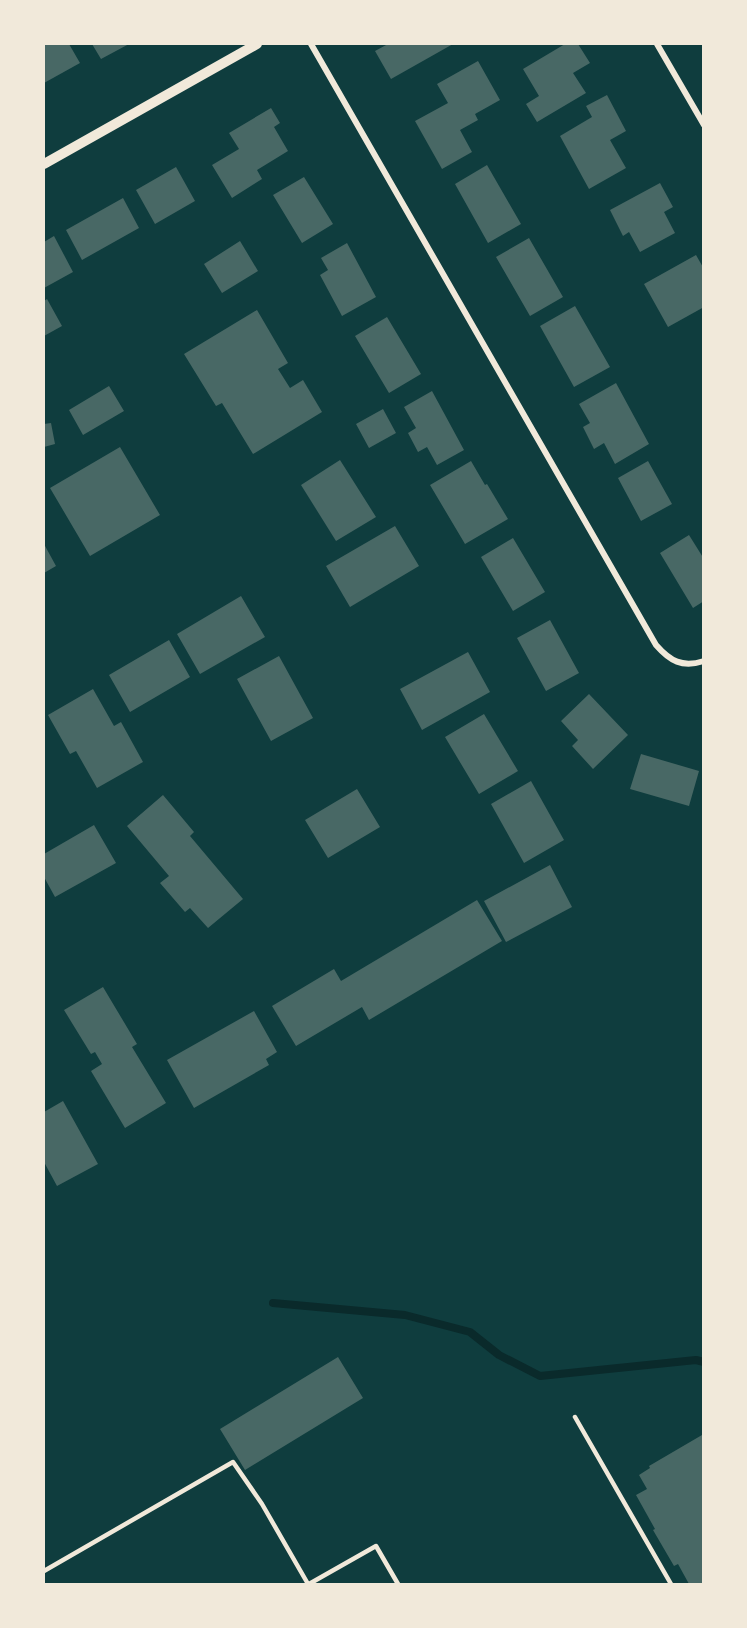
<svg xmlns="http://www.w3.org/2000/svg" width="747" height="1628" viewBox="0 0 747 1628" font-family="Figtree,sans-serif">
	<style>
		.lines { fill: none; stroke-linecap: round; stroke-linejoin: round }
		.stream { stroke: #0a2a2b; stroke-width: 8 }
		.building { fill: #486865 }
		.service { stroke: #f1e9da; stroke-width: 4.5 }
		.minor { stroke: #f1e9da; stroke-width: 6 }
		.tertiary { stroke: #f1e9da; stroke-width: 10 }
	</style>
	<rect width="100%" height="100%" fill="#0f3d3e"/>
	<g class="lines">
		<path class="stream" d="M 273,1303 L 405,1315 L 470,1332 L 499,1355 L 540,1376 L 696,1360 L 704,1362"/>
	</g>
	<path class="building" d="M 44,44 L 69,44 L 80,63 L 44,83 Z
		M 92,44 L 129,44 L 101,59 Z
		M 388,44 L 453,44 L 391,79 L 375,51 Z
		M 565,44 L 578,44 L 590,63 L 573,73 L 586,93 L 537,122 L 526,104 L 539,96 L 523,69 Z
		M 478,61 L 500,100 L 475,114 L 478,120 L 460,130 L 472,152 L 442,169 L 415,121 L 448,103 L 437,84 Z
		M 607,95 L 626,131 L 610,140 L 626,168 L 589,189 L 560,136 L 592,117 L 586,106 Z
		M 271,108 L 280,123 L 274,127 L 288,151 L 257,170 L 262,179 L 232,198 L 212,165 L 239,149 L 229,133 Z
		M 487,165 L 521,224 L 488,243 L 455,184 Z
		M 176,167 L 195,201 L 155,224 L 136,190 Z
		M 304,177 L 333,224 L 302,243 L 273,195 Z
		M 660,183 L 673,207 L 664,212 L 675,233 L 640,252 L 629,232 L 623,236 L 610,210 Z
		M 123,198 L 139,228 L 82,260 L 66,230 Z
		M 54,236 L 73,272 L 44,288 L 44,242 Z
		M 529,238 L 563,297 L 530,316 L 496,257 Z
		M 240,241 L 258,271 L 222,293 L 204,264 Z
		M 347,243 L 376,297 L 342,316 L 320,275 L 328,270 L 321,258 Z
		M 696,255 L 704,269 L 704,307 L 668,327 L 644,284 Z
		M 47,299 L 62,326 L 44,336 L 44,301 Z
		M 575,306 L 610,367 L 574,387 L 540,326 Z
		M 257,310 L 288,363 L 278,369 L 290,388 L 303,380 L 322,412 L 253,454 L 222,403 L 216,406 L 184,354 Z
		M 387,317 L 421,374 L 389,393 L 355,336 Z
		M 616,383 L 649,444 L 615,464 L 604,443 L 594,449 L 583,427 L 590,423 L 579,404 Z
		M 109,386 L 124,411 L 83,435 L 69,410 Z
		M 432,391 L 464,450 L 437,465 L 427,447 L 418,452 L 408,433 L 416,428 L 404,407 Z
		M 383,409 L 396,433 L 369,448 L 356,424 Z
		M 51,423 L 55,444 L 44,447 L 44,424 Z
		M 120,447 L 160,515 L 90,556 L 50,488 Z
		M 340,460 L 376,517 L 336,541 L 301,485 Z
		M 471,461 L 485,485 L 487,484 L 508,519 L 465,544 L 430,485 Z
		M 648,461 L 672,504 L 641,521 L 618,478 Z
		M 395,526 L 419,566 L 350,607 L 326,566 Z
		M 689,535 L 704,559 L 704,601 L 693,608 L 660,553 Z
		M 513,538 L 545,592 L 513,611 L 481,557 Z
		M 44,544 L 56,566 L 44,573 Z
		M 241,596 L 265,637 L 200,674 L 177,634 Z
		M 550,620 L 579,673 L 546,691 L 517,638 Z
		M 169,640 L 190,677 L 130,712 L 109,675 Z
		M 468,652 L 490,692 L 422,730 L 400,689 Z
		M 279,656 L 313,718 L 271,741 L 237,679 Z
		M 93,689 L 114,726 L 121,722 L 143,762 L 97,788 L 76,751 L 70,754 L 48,715 Z
		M 589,694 L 628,735 L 593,769 L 572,746 L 578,740 L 561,721 Z
		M 484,714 L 518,771 L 479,794 L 445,737 Z
		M 641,754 L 699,771 L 689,806 L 630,789 Z
		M 531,781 L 564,840 L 524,863 L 491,804 Z
		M 357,789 L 380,827 L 328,858 L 305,820 Z
		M 163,795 L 194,832 L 190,836 L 243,899 L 208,928 L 190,908 L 185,912 L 160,883 L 169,876 L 127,826 Z
		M 94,825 L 116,863 L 55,897 L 44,877 L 44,854 Z
		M 550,865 L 572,907 L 506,942 L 484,901 Z
		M 477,900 L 502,941 L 369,1020 L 362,1007 L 296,1046 L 272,1006 L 334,969 L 341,981 Z
		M 103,987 L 137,1044 L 132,1047 L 166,1103 L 125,1128 L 91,1071 L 102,1064 L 95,1052 L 91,1054 L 64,1010 Z
		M 254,1011 L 277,1052 L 266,1059 L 269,1065 L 194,1108 L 167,1060 Z
		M 63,1101 L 98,1164 L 57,1186 L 44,1162 L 44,1112 Z
		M 338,1357 L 363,1398 L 245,1470 L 220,1429 Z
		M 702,1435 L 704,1438 L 704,1584 L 689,1584 L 678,1564 L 674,1566 L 653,1530 L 655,1529 L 636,1495 L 647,1489 L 639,1475 L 650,1468 L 649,1466 Z"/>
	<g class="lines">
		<path class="service" d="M 575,1417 L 671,1584
			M 44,1571 L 233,1462 L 262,1504 L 308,1584
			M 309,1584 L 376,1546 L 398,1584"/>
		<path class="minor" d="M 311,44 L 656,645 C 670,661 682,668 704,661
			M 657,44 L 704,125"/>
		<path class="tertiary" d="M 44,164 L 257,44"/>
	</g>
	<rect width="747" height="1628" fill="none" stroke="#f1e9da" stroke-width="90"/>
</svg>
